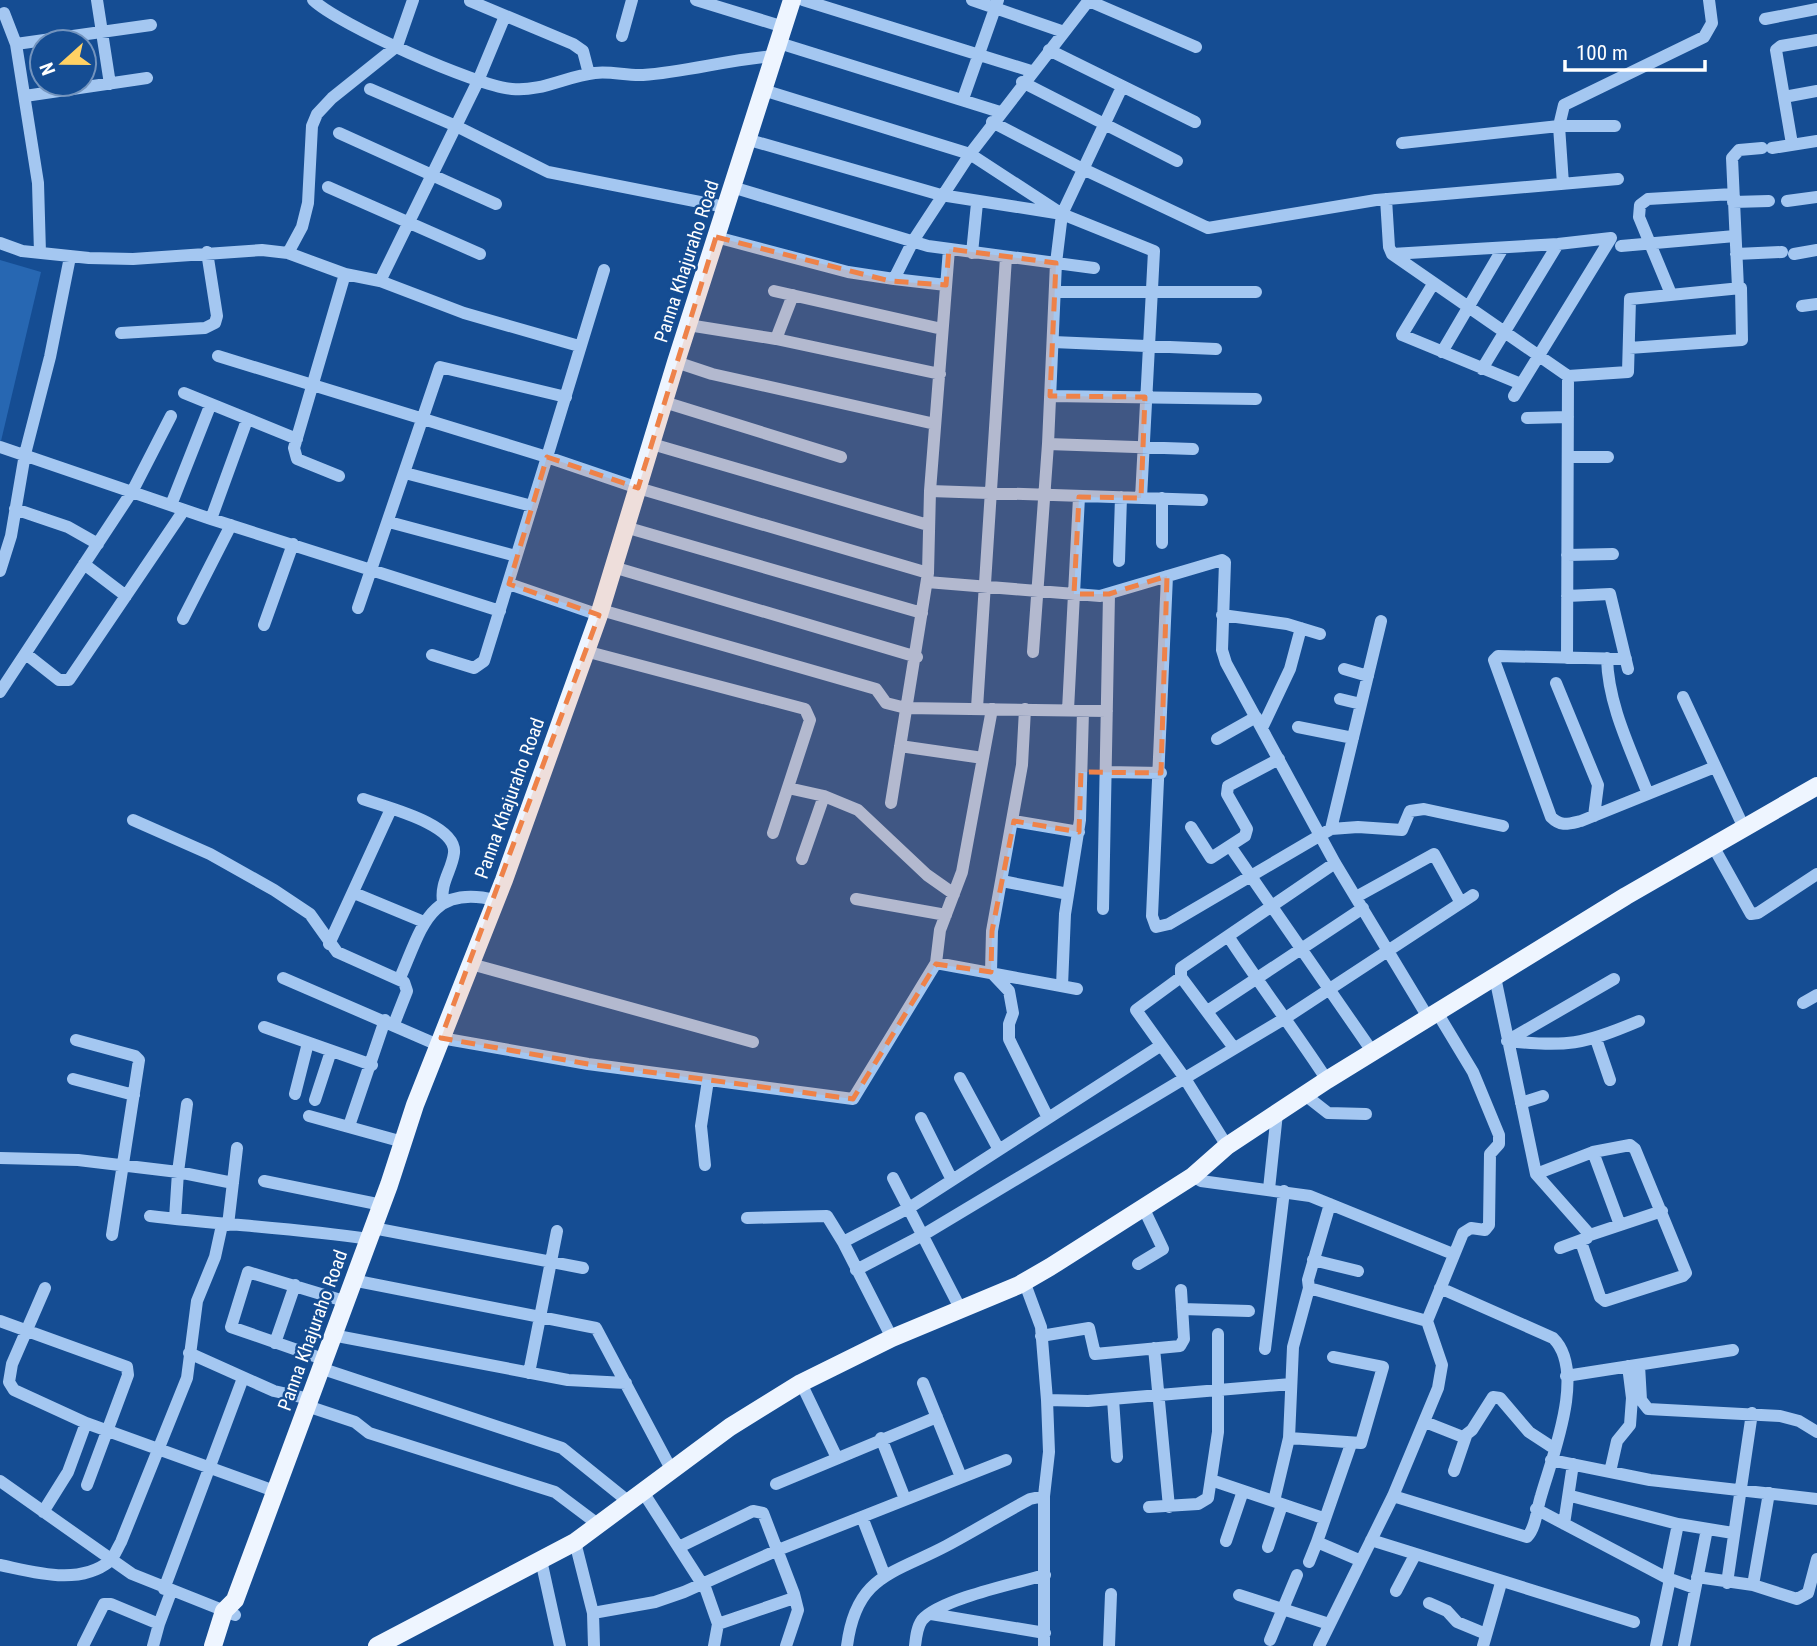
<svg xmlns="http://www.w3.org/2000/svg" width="1817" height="1646" viewBox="0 0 1817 1646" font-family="'Roboto Condensed',sans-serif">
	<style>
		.green { fill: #2767b2 }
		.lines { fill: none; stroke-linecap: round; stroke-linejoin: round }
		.minor { stroke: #a4c7f1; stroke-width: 12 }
		.major { stroke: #eef5ff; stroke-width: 18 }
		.marked { fill: #ee8249; fill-opacity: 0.2; stroke: #ee8249; stroke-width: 5; stroke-dasharray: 14 9; stroke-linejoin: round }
		.labels { text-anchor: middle; stroke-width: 5; stroke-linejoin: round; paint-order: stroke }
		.street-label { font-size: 19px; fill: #fff; stroke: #154d93 }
	</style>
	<rect width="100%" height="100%" fill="#154d93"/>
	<path class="green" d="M 0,260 L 41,272 L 1,441 L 0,441 Z"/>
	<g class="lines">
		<path class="minor" d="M 97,0 L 110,84
			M 313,0 C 339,25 476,86 512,89 C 541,92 567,76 595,73 C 611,71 627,76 643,75 C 687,72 730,59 775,56
			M 696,0 L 784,27
			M 803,0 L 1031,71
			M 972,0 L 1064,32
			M 470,1 L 573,44 L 583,51 L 589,74
			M 1089,1 L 1196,47
			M 4,13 L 16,44 L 38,183 L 40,253
			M 1765,19 L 1817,9
			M 622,36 L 632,0
			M 779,43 L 1000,112
			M 16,44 L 151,25
			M 1049,50 L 1195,122
			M 1022,82 L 1177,161
			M 370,89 L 456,126 L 548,172 L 725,207
			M 763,90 L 970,154 L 1062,214 L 1154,251 L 1141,498
			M 25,96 L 147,78
			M 1784,97 L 1817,91
			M 963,99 L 998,0
			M 992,122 L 1081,168 L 1208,228 L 1376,200 L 1618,179
			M 339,133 L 496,204
			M 746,139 L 941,195 L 1062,214 L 1122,87
			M 1402,143 L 1559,126 L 1615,126
			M 1792,144 L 1776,50 L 1781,46 L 1817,40
			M 1772,148 L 1817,141
			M 1563,184 L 1559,126 L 1564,105 L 1704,37 L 1712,23 L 1709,0
			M 328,187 L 480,254
			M 732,187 L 928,246 L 1094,268
			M 1386,199 L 1389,247 L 1392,254 L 1568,376 L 1567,658
			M 1787,201 L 1817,197
			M 1733,202 L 1769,201
			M 716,237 L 848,272 L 894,279 L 913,241 L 970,154 L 1089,0
			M 0,243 L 22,251 L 89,258 L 133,259 L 262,250 L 288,253 L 345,274 L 380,281 L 464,313 L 579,346
			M 1621,246 L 1735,236
			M 288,253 L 302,227 L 308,203 L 312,126 L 317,114 L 332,98 L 397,46 L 413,0
			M 972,253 L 977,203
			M 1392,254 L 1558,244 L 1611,238 L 1514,396
			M 1736,254 L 1782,252
			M 1794,254 L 1817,250
			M 604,270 L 547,457 L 638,488 L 928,573
			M 894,279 L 946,285
			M 380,281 L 478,81 L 505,16
			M 1433,284 L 1402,335 L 1521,384
			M 1738,288 L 1732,158 L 1739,150 L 1762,148
			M 774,291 L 942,329
			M 1055,292 L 1256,292
			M 1671,294 L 1639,217 L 1640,205 L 1648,199 L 1733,194
			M 1802,306 L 1817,304
			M 688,325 L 776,339 L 940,374
			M 121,333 L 205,328 L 215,323 L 217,316 L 207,252
			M 776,339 L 793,295
			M 1053,342 L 1216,349
			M 1442,352 L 1503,248
			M 218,356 L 547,457 L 484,661 L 474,668 L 432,655
			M 676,362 L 712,374 L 935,424
			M 1482,369 L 1558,244
			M 1568,376 L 1628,372 L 1630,299 L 1741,288 L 1742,340 L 1629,348
			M 184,393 L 297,439
			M 1050,396 L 1256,399
			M 664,402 L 841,457
			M 1527,418 L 1568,417
			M 652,444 L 928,525
			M 1048,444 L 1193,449
			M 0,447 L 211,519 L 500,611
			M 1568,457 L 1608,457
			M 405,473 L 532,506
			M 339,476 L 297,459 L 294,448 L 345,274
			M 930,491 L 1202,500
			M 171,505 L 210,406
			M 15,509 L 68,527 L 98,544
			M 211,519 L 247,420
			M 389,522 L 516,556
			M 625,527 L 922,613
			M 1162,543 L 1162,498
			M 1567,555 L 1613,554
			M 1119,561 L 1121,497
			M 84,564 L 126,596
			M 613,567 L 917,657
			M 0,571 L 11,536 L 25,454 L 50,357 L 70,257
			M 1167,576 L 1152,916 L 1156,927 L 1169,924 L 1331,829 L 1381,621
			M 927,582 L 1100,596 L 1222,560 L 1225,562 L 1222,650 L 1226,663 L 1335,863 L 1429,1019
			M 509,584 L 599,615
			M 1567,596 L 1610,594 L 1628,669
			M 358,608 L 440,367 L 566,397
			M 601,610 L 876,689 L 886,703 L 906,708 L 1107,711
			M 1222,615 L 1287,624 L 1320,634
			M 183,619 L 231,525
			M 264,625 L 293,544
			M 585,651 L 805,709 L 810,720 L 773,833
			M 1033,652 L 1048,444 L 1056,263 L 1062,214
			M 26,654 L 59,680 L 69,680 L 184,510
			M 1607,658 C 1608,705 1631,750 1648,794
			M 1626,659 L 1498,656 L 1494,660 L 1551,817 C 1561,827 1568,824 1581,821 L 1715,767
			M 1344,669 L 1368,676
			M 1556,683 L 1598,785 L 1594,816
			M 0,692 L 133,490 L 171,416
			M 1683,697 L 1744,828
			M 1340,699 L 1361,704
			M 977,708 L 1006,257
			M 1025,709 L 1022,765 L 992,931 L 991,972 L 1009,991 L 1013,1013 L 1009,1024 L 1009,1039 L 1048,1118
			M 1068,710 L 1079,497
			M 1298,727 L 1353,738
			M 1262,728 L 1290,669 L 1301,628
			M 1217,739 L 1256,717
			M 900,746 L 983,758
			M 1106,772 L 1161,773
			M 788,788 L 824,796 L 858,810 L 927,875 L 954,894
			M 363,799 C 385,807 457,824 454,853 C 452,870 440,883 443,901
			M 891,803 L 928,573 L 930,491 L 949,249
			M 133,820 L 210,854 L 274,890 L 310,914 L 337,952 L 404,982 L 407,991 L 394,1024
			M 1014,821 L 1079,832
			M 1191,827 L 1211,858 L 1245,836 L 1247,829 L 1227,794 L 1228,786 L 1279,759
			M 1331,829 L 1358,827 L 1402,830 L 1410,811 L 1424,809 L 1503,826
			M 1230,846 L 1374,1054
			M 1713,846 L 1751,914 L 1758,913 L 1817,874
			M 802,859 L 824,796
			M 1002,881 L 1068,894
			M 354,893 L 424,922
			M 1356,897 L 1434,854 L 1461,903
			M 856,899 L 946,915
			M 1103,909 L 1109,594
			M 1228,936 C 1260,985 1295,1031 1327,1080
			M 329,944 L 391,809
			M 936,963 L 940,930 L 962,872 L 992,709
			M 471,964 L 753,1042
			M 1181,977 L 1136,1010 L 1184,1077 L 1227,1146
			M 1495,977 L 1536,1174 L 1590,1235 L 1662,1211
			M 283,978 L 438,1045
			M 400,978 C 422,928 429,884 495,900
			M 1614,979 L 1507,1041 C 1568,1047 1582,1045 1639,1021
			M 1062,986 L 1065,914 L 1080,820 L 1083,711
			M 1803,1003 L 1817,995
			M 1209,1010 L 1363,908
			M 264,1027 L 372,1065
			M 441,1038 L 588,1064 L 853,1099 L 936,963 L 1077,989
			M 1596,1039 L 1610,1080
			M 76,1040 L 135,1056 L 139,1060 L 112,1235
			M 1234,1048 L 1181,977 L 1181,968 L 1335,863
			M 960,1078 L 999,1150
			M 73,1079 L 134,1095
			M 295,1094 L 308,1043
			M 1305,1095 L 1328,1113 L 1366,1114
			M 315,1100 L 331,1051
			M 1521,1103 L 1543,1096
			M 187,1104 L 178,1172 L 233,1183
			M 309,1116 L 403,1142
			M 921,1118 L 952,1180
			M 349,1126 L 385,1020
			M 1593,1152 L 1620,1225
			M 0,1158 L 78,1160 L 178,1172 L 175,1219
			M 705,1165 L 701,1126 L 708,1080
			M 1536,1174 L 1593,1152 L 1630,1145 L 1635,1149 L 1686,1273 L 1683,1276 L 1605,1301 L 1600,1297 L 1581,1242
			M 1193,1176 L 1201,1181 L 1310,1196 L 1453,1254
			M 893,1178 L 961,1310
			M 264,1181 L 382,1205
			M 1269,1189 L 1277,1113
			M 150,1216 C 223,1225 295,1228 368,1239
			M 747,1218 L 827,1216 L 843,1242
			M 228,1225 L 237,1148
			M 373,1228 L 583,1268
			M 1560,1248 L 1587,1238
			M 1313,1260 L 1358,1271
			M 1138,1264 L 1163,1249 L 1143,1207
			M 856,1270 L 923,1235 L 1287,1017 L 1473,895
			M 352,1280 L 596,1328 L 671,1469
			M 1024,1281 L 1041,1327 L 1047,1400 L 1049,1452 L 1044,1496 L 1044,1646
			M 45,1288 L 12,1364 L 9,1382 L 14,1390 L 86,1423 L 277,1492
			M 1309,1288 L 1308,1280 L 1330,1204
			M 1182,1309 L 1249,1311
			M 0,1321 L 127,1367 L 128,1375 L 87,1485
			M 332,1335 L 568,1380 L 626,1383
			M 1041,1336 L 1089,1328 L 1095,1354 L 1180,1346 L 1184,1339 L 1181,1290
			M 892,1338 L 843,1242 L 909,1208 L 1160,1046
			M 275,1343 L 295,1285
			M 1154,1348 L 1169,1507
			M 1265,1349 L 1284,1191
			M 189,1353 L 274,1391 L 310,1399
			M 323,1359 L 231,1327 L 248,1272 L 344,1301
			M 1639,1365 L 1641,1400 L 1648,1409 L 1780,1416 L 1799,1421 L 1817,1432
			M 320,1368 L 562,1448 L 629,1502
			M 529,1373 L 557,1231
			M 1566,1376 L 1733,1350
			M 801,1383 L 837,1458
			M 923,1383 L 961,1477
			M 1113,1399 L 1117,1457
			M 1047,1400 L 1088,1401 L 1291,1384
			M 307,1406 L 355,1422 L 369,1433 L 555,1492 L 599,1525
			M 1425,1422 L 1463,1437 L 1472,1430 L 1493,1397 L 1500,1398 L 1529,1432 L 1555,1449
			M 881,1438 L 905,1499
			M 1289,1438 L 1361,1443 L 1383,1367 L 1333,1357
			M 1351,1444 L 1317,1542 L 1359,1560
			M 1551,1460 L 1650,1480 L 1817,1499
			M 1454,1471 L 1466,1436
			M 1610,1472 L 1617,1441 L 1630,1425 L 1632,1398 L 1628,1366
			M 1211,1480 L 1323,1518
			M 0,1481 L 132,1574 L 235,1615
			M 776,1484 L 937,1417
			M 643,1492 L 706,1590 L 718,1624 L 714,1646
			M 1393,1496 L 1527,1537 C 1536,1528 1537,1508 1541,1496 C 1552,1457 1587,1371 1553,1338 L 1440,1288
			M 1571,1496 L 1678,1524 L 1733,1533
			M 1274,1501 L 1289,1438 L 1293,1347 L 1309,1288 L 1427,1321
			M 1149,1507 L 1198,1504 L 1208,1498 L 1218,1432 L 1218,1334
			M 1536,1509 L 1667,1578 L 1695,1588
			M 43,1512 L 68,1472 L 86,1423
			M 862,1517 L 884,1574
			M 1564,1524 L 1573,1464
			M 1371,1540 L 1634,1622
			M 1226,1541 L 1243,1491
			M 575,1542 L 593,1613 L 594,1646
			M 679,1547 L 753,1511 L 763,1513 L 794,1594 L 791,1599 L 718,1624
			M 1268,1547 L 1282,1505
			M 541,1560 L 560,1646
			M 1309,1562 L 1317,1542
			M 0,1565 C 34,1572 79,1586 110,1561 C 114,1557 118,1547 121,1542 L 187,1378 L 197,1301 L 215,1257 L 222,1225
			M 1697,1577 L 1753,1585 L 1797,1599 L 1808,1593 L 1817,1559
			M 1667,1578 L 1678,1524
			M 1727,1583 L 1752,1413
			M 1753,1585 L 1769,1493
			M 164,1589 L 243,1378
			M 1396,1591 L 1415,1555
			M 1239,1595 L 1329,1624
			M 1429,1603 L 1447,1611 L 1457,1622 L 1486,1634
			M 593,1613 L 655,1602 L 684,1592 L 778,1550 L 1006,1460
			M 931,1614 L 1045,1633
			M 1270,1640 L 1297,1575
			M 83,1646 L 104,1604 L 111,1604 L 159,1624 L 171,1592
			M 153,1646 L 159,1624
			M 786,1646 L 798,1610 L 794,1594
			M 847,1646 C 856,1575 893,1574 946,1546 C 974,1531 1002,1514 1030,1499 L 1044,1496
			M 915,1646 C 916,1637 917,1627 922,1620 C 940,1599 1017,1583 1045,1575
			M 1109,1646 L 1111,1594
			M 1319,1646 L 1393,1496 L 1438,1388 L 1442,1365 L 1427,1321 L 1463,1233 L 1471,1228 L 1485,1230 L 1489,1225 L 1490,1154 L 1499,1144 L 1499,1135 L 1473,1072 L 1438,1014
			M 1483,1646 L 1501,1583
			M 1656,1646 L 1670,1579
			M 1684,1646 L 1707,1529"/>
		<path class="major" d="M 213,1646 L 224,1611 L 235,1600 L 389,1185 L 415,1105 L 504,880 L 599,615 L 676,362 L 792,0
			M 377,1646 L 575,1542 L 730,1427 L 801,1383 L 892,1338 L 1019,1285 L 1050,1267 L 1193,1176 L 1227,1146 L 1327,1080 L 1626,896 L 1817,786"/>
	</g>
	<path class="marked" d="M 716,237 L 890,281 L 946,285 L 949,249 L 1056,263 L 1050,396 L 1145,397 L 1141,498 L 1079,497 L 1074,594 L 1109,594 L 1167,576 L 1161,773 L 1081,772 L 1079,832 L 1014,821 L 992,931 L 991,972 L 936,964 L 853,1099 L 588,1064 L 441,1038 L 599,615 L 509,584 L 547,457 L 638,488 Z"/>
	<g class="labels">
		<g class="street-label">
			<text transform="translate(686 261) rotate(-72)" y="7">Panna Khajuraho Road</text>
			<text transform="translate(509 798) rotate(-70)" y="7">Panna Khajuraho Road</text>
			<text transform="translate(312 1330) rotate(-70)" y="7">Panna Khajuraho Road</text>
		</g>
	</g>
	<g transform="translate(63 63) rotate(249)"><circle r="33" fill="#154d93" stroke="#7394be" stroke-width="2"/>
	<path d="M0-5L12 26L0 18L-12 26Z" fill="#ffd164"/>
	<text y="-10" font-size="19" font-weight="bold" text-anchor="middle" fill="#ffffff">N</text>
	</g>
	<path d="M1565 60v10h140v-10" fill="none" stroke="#ffffff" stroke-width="3.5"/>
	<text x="1576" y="60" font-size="21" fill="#ffffff" stroke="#154d93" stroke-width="5" paint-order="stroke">100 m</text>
</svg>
